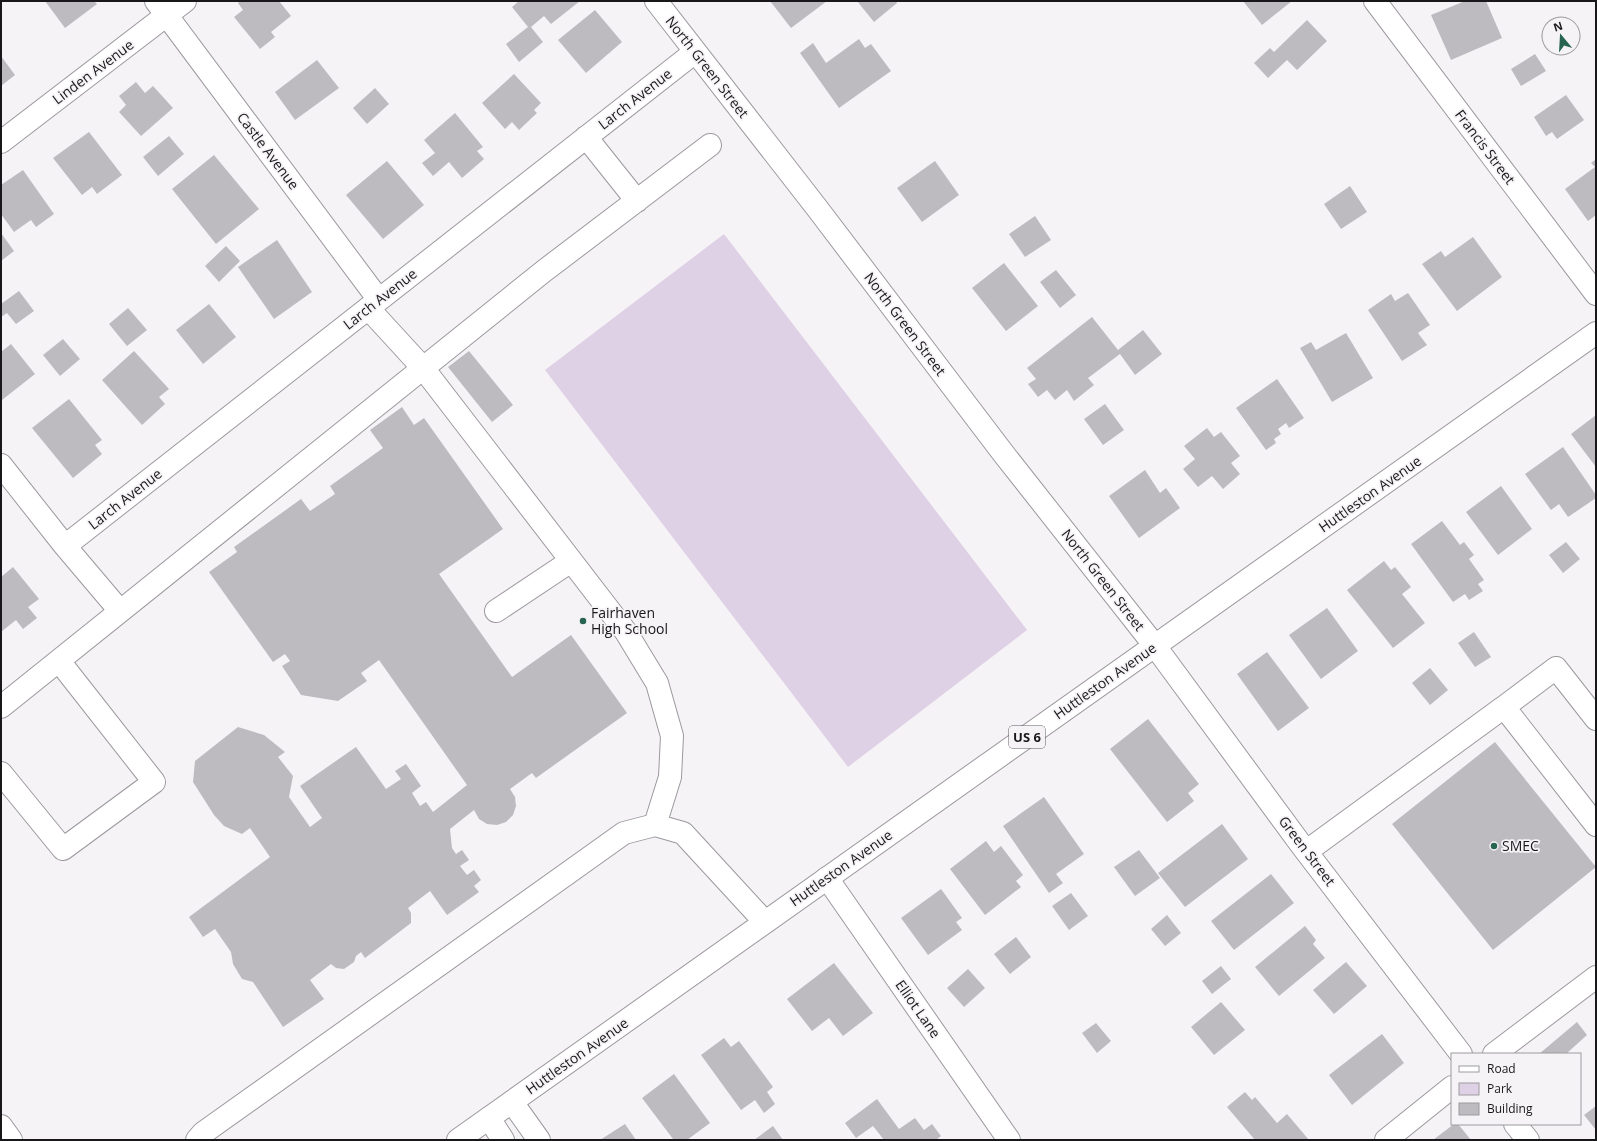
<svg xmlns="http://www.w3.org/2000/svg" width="1597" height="1141" viewBox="0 0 1597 1141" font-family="'Open Sans',sans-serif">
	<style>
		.green { fill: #dfd1e5 }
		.building { fill: #bebbc0 }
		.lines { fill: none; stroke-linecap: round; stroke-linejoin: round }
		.minor-casing { stroke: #9c999e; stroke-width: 24 }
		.major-casing { stroke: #9c999e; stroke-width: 24 }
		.highway-casing { stroke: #9c999e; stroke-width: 24 }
		.minor { stroke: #fff; stroke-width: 22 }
		.major { stroke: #fff; stroke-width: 22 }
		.highway { stroke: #fff; stroke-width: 22 }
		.poi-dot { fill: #276551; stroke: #f6f3f7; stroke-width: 1.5 }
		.labels { text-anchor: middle; stroke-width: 3.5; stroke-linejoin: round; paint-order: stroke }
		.shield { fill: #f6f3f7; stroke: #5b595c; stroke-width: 1 }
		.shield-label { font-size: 13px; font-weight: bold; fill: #181719 }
		.street-label { font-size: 14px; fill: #181719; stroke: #f6f3f7 }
		.poi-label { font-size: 14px; fill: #181719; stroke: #f6f3f7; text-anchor: start }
	</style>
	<rect width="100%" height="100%" fill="#f6f3f7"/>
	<path class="green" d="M 724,234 L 1027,630 L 848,767 L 545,370 Z"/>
	<path class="building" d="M 45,1 L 94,1 L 97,4 L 65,28 Z
		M 240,1 L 279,1 L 291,16 L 271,32 L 275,37 L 260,49 L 234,17 L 243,10 L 238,3 Z
		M 519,1 L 580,1 L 551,24 L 544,16 L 531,27 L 543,42 L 519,62 L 506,44 L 528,27 L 512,7 Z
		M 770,1 L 827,1 L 791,28 Z
		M 857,1 L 896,1 L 897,3 L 874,22 Z
		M 1243,1 L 1292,1 L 1262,25 Z
		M 1465,1 L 1486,1 L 1502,38 L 1451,60 L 1431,15 Z
		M 595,10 L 622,42 L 586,73 L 558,40 Z
		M 1307,20 L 1327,41 L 1297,70 L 1287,60 L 1268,78 L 1254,63 L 1270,48 L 1274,52 Z
		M 859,39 L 865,48 L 871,44 L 891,71 L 839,108 L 800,53 L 813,43 L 826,63 Z
		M 1535,54 L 1546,71 L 1521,86 L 1511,69 Z
		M 1,56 L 15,75 L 1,86 Z
		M 317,60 L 339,88 L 295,120 L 275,92 Z
		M 514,74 L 541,103 L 534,110 L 537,113 L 519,130 L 512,122 L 505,129 L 482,103 Z
		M 136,82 L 145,93 L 153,86 L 173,108 L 141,136 L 119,112 L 126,105 L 119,96 Z
		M 375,88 L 389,104 L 367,124 L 353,108 Z
		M 1566,95 L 1584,120 L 1557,139 L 1552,132 L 1546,136 L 1534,117 Z
		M 455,113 L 483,147 L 477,151 L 484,159 L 462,178 L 449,162 L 433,176 L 422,163 L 435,153 L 424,140 Z
		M 89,132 L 122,175 L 97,194 L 92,187 L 82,195 L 53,158 Z
		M 169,136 L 184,154 L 158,176 L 143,157 Z
		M 214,155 L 259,209 L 216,244 L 172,189 Z
		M 1596,159 L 1596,215 L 1588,221 L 1565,189 L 1595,167 L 1591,163 Z
		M 387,161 L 424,205 L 383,239 L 346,195 Z
		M 935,161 L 959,195 L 922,222 L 897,188 Z
		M 23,170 L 54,214 L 36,227 L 31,220 L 14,232 L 1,214 L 1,185 Z
		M 1350,186 L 1367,212 L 1341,229 L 1324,204 Z
		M 1035,216 L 1051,240 L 1025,257 L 1009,234 Z
		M 1,233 L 14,251 L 1,261 Z
		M 1473,237 L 1502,277 L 1457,311 L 1422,264 L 1441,251 L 1445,257 Z
		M 277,240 L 312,292 L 274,319 L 238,267 Z
		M 226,246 L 240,261 L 219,282 L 205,266 Z
		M 1004,263 L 1038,306 L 1006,331 L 972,288 Z
		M 1056,270 L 1076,295 L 1060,308 L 1040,282 Z
		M 19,291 L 34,311 L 16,324 L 7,313 L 1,317 L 1,304 Z
		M 1408,293 L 1430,325 L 1418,333 L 1427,345 L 1402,361 L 1368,310 L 1391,294 L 1395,301 Z
		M 209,304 L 236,337 L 203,364 L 176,330 Z
		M 128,308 L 147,330 L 127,346 L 109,324 Z
		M 1092,317 L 1118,350 L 1143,330 L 1162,354 L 1135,375 L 1120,354 L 1088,378 L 1094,385 L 1074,401 L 1067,390 L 1055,400 L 1047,390 L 1038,397 L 1028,384 L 1036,379 L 1027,368 Z
		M 1346,333 L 1373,378 L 1332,402 L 1300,348 L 1311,342 L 1316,350 Z
		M 63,339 L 80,359 L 60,376 L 43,355 Z
		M 11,344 L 35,374 L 2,400 L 1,352 Z
		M 134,351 L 169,389 L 159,397 L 165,404 L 142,425 L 102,380 Z
		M 469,351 L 513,405 L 492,422 L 448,367 Z
		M 1277,379 L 1304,418 L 1289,428 L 1286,423 L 1278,429 L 1281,434 L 1274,439 L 1276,443 L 1266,450 L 1236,408 Z
		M 69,399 L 102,440 L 95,445 L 102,454 L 73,478 L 32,428 Z
		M 1105,404 L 1124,430 L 1103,445 L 1084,419 Z
		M 402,407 L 414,425 L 424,418 L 503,529 L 439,574 L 512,677 L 571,635 L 627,713 L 536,778 L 532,773 L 510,789 L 515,797 L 516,806 L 513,815 L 506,822 L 497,825 L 487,824 L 479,819 L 474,810 L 450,829 L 452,848 L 456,854 L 462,850 L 469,860 L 460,866 L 467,875 L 474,870 L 481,880 L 474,886 L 479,892 L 447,915 L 430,891 L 408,908 L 411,913 L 411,923 L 365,958 L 361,952 L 356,956 L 354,962 L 344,969 L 336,968 L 331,964 L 310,980 L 324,999 L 283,1027 L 253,982 L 242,979 L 233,964 L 231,952 L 215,929 L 203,937 L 189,917 L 270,857 L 250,828 L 242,834 L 224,826 L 214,815 L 193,782 L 195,761 L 238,727 L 264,735 L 285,752 L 278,757 L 293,776 L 289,797 L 310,827 L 322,818 L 300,786 L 356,747 L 386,789 L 401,779 L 395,771 L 406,764 L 421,786 L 412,793 L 420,806 L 426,802 L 433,812 L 467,785 L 379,660 L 361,673 L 367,681 L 338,701 L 301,695 L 282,666 L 290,661 L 285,654 L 273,662 L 209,572 L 237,552 L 234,547 L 301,499 L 310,511 L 335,494 L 330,486 L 383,448 L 370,430 Z
		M 1596,415 L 1596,467 L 1571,434 Z
		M 1207,428 L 1214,437 L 1221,432 L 1240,456 L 1231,463 L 1240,474 L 1223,489 L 1212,476 L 1198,487 L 1183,469 L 1195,459 L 1184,446 Z
		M 1563,447 L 1596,495 L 1596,498 L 1568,517 L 1559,504 L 1551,510 L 1525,474 Z
		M 1145,470 L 1160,493 L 1166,488 L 1180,508 L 1139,538 L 1109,496 Z
		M 1501,486 L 1532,529 L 1498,555 L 1466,512 Z
		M 1442,521 L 1460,545 L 1464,542 L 1474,555 L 1469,559 L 1484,580 L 1478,584 L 1483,591 L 1469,600 L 1465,594 L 1453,602 L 1411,544 Z
		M 1566,542 L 1580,559 L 1563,573 L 1549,555 Z
		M 1384,561 L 1391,570 L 1395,567 L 1411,587 L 1402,594 L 1425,623 L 1393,648 L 1347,590 Z
		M 13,567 L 39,599 L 28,607 L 37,618 L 23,629 L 16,620 L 1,632 L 1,577 Z
		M 1327,608 L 1358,651 L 1321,679 L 1289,635 Z
		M 1474,632 L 1491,657 L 1475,667 L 1458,643 Z
		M 1267,652 L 1309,708 L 1278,731 L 1237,674 Z
		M 1430,668 L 1448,690 L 1430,705 L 1412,683 Z
		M 1148,719 L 1199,784 L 1188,793 L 1194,801 L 1167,822 L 1110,749 Z
		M 1495,742 L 1596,867 L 1493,950 L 1392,824 Z
		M 1044,797 L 1084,854 L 1056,874 L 1063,883 L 1049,893 L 1003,826 Z
		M 1222,824 L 1248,859 L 1185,907 L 1158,873 Z
		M 986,841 L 994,852 L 1001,846 L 1023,875 L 1016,881 L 1021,887 L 985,915 L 950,869 Z
		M 1139,850 L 1160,878 L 1135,896 L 1114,867 Z
		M 1271,874 L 1294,903 L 1234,950 L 1211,921 Z
		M 941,889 L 962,918 L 956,922 L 962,930 L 928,955 L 901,918 Z
		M 1071,893 L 1088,916 L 1069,930 L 1052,906 Z
		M 1167,915 L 1181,933 L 1165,946 L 1151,929 Z
		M 1305,926 L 1316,940 L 1313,944 L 1325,958 L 1279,996 L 1255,967 Z
		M 1016,937 L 1031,957 L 1010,974 L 994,954 Z
		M 1346,962 L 1367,986 L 1334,1014 L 1313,990 Z
		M 834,963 L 873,1013 L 843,1036 L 829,1018 L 812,1031 L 787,999 Z
		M 1221,966 L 1231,979 L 1212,994 L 1202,981 Z
		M 968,969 L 985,988 L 964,1007 L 947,988 Z
		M 1221,1002 L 1245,1030 L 1214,1055 L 1191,1027 Z
		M 1577,1022 L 1587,1035 L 1566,1054 L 1539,1054 Z
		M 1096,1023 L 1111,1041 L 1097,1053 L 1082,1033 Z
		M 1382,1034 L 1404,1063 L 1352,1105 L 1329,1075 Z
		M 724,1038 L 731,1047 L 739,1041 L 773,1087 L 767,1092 L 775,1104 L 764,1113 L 755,1100 L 741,1110 L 701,1055 Z
		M 674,1074 L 710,1123 L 687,1140 L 671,1140 L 673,1139 L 642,1098 Z
		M 1245,1092 L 1252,1100 L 1255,1097 L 1277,1123 L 1287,1114 L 1309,1140 L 1255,1140 L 1227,1107 Z
		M 877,1099 L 899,1129 L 915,1118 L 924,1130 L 932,1124 L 941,1136 L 936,1140 L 884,1140 L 873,1126 L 856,1138 L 845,1123 Z
		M 1596,1106 L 1596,1130 L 1584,1115 Z
		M 625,1124 L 636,1140 L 600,1140 Z
		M 1454,1124 L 1458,1124 L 1471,1140 L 1433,1140 Z
		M 773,1126 L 783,1140 L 754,1140 Z"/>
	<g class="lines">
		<defs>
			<path id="minor" d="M 156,1 L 379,300
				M 656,1 L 817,208 L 1003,453 L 1155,646
				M 1375,1 L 1596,294
				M 586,137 L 637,201
				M 1,142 L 185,1
				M 368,308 L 423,368 L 626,632 L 657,683 L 672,736 L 670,777 L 655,825
				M 1,465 L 65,546 L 120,611
				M 65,546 L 695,52
				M 496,611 L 571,561
				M 1,707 L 544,271 L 710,145
				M 1504,707 L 1556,668 L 1596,719
				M 1,773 L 63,849 L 154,782 L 59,661
				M 1307,851 L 1504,707 L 1596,825
				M 827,878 L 1009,1140
				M 1494,1054 L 1596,977
				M 512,1102 L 539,1140
				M 489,1118 L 503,1140
				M 197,1140 L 203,1133 L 624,833 L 655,825 L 683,833 L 765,922
				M 1386,1140 L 1452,1087"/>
			<path id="major" d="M 1155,646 L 1302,846 L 1461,1054
				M 1515,1124 L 1528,1140
				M 1,1126 L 11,1140"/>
			<path id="highway" d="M 458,1140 L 1596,333"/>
		</defs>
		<use href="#minor" class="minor-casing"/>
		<use href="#major" class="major-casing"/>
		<use href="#highway" class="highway-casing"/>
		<use href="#minor" class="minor"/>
		<use href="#major" class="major"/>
		<use href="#highway" class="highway"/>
	</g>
	<g class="poi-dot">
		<circle cx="583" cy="621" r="4"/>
		<circle cx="1494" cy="846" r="4"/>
	</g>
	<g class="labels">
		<rect class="shield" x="1009" y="726" width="36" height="22" rx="3"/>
		<g class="shield-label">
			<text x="1027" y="742">US 6</text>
		</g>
		<g class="street-label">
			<text transform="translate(707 67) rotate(52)" y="5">North Green Street</text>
			<text transform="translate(93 72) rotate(-37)" y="5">Linden Avenue</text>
			<text transform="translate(635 99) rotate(-38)" y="5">Larch Avenue</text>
			<text transform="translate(1485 147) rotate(53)" y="5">Francis Street</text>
			<text transform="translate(268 151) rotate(53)" y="5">Castle Avenue</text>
			<text transform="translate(380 299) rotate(-38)" y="5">Larch Avenue</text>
			<text transform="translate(905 324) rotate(53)" y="5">North Green Street</text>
			<text transform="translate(1370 494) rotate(-35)" y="5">Huttleston Avenue</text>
			<text transform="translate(125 499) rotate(-38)" y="5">Larch Avenue</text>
			<text transform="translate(1103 580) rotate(52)" y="5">North Green Street</text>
			<text transform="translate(1105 681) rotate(-35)" y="5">Huttleston Avenue</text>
			<text transform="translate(1307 851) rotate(53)" y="5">Green Street</text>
			<text transform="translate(841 868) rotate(-35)" y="5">Huttleston Avenue</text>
			<text transform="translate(918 1009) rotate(55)" y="5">Elliot Lane</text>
			<text transform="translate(577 1056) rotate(-35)" y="5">Huttleston Avenue</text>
		</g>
		<g class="poi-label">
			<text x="591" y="618">Fairhaven<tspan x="591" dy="16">High School</tspan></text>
			<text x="1502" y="851">SMEC</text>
		</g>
	</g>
	<rect width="1597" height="1141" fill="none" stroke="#181719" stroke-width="4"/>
	<rect x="1451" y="1053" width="130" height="72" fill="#f6f3f7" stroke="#9d9b9e"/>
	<rect x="1459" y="1066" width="20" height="6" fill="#ffffff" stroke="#9d9b9e"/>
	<text x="1487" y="1073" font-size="12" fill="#181719">Road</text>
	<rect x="1459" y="1083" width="20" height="12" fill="#dfd1e5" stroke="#9d9b9e"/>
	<text x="1487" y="1093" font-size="12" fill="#181719">Park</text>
	<rect x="1459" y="1103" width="20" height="12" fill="#bebbc0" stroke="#9d9b9e"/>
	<text x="1487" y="1113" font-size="12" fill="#181719">Building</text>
	<g transform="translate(1561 36) rotate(342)"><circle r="19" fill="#f6f3f7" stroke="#9d9b9e"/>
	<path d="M0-3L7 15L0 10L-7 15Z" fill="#276551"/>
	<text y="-6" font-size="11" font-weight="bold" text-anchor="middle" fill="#181719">N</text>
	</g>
</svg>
